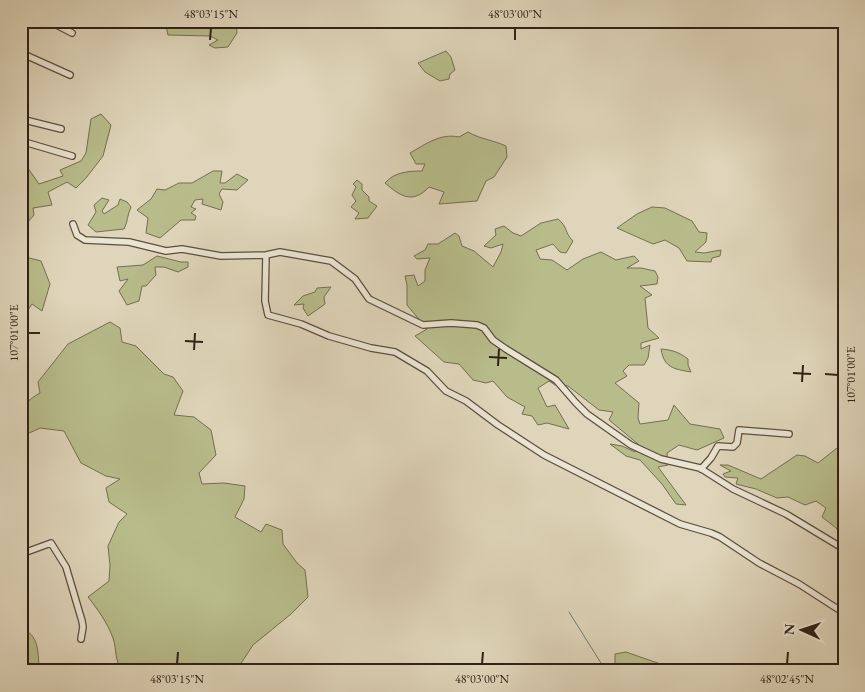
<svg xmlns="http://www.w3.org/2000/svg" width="865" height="692" viewBox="0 0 865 692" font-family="'EB Garamond',serif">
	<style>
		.green { fill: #b8bc8b; stroke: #746e51 }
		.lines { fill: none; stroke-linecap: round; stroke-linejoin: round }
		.stream { stroke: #6c7c76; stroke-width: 1 }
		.minor-casing { stroke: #5c4e40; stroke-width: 8 }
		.minor { stroke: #eae4d2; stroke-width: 5.5 }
		.ticks { fill: none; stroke: #302117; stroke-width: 2 }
		.neatline { fill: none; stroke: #302117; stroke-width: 2 }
		.ticks-label { font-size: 12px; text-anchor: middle; fill: #302117 }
	</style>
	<rect width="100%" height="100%" fill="#dfd5ba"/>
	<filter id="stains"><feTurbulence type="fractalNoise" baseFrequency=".004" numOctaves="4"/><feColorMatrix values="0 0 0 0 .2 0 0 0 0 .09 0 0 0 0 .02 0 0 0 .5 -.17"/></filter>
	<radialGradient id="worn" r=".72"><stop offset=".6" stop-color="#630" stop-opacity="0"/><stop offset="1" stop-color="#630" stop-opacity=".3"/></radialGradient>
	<path class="green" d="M 168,21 L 236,21 L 237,33 L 228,47 L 215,48 L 209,45 L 218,40 L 210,36 L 168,35 L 166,26 Z
		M 446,51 L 451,57 L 455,70 L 450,74 L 449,79 L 440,81 L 425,72 L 418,63 Z
		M 101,114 L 111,125 L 103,156 L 86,178 L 76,188 L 67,182 L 48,192 L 52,205 L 33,208 L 34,215 L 21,230 L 21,158 L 39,184 L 63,176 L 60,170 L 81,161 L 86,153 L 91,119 Z
		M 468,132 C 480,139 493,140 506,146 L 507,157 L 494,177 L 486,181 L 477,201 L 439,204 L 444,192 L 429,187 C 413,204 401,197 385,183 C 394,172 409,171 422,171 L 425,164 L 416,164 L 410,153 C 426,144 440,133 459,137 Z
		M 213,171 L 222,171 L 220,183 L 225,183 L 237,174 L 248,180 L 237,190 L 222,189 L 219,194 L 223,202 L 221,210 L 202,204 L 203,199 L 195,200 L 191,207 L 196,209 L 191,213 L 196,216 L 195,220 L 181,220 L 160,238 L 146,233 L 148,218 L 137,210 L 151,199 L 157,189 L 165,190 L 179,183 L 192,183 Z
		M 357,180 L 362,184 L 362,190 L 369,197 L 369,201 L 377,206 L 368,218 L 355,219 L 359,213 L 351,207 L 356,201 L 352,195 L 356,187 L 353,184 Z
		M 102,198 L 109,200 L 102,211 L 104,214 L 118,205 L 120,199 L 127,202 L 131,207 C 127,215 128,222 124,229 L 96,232 L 88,225 L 96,212 L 94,205 Z
		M 652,207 L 665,208 L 692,221 L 699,232 L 707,233 L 706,242 L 695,252 L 704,253 L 721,250 L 720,256 L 712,258 L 711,262 L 687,261 L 679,248 L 665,240 L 653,244 L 617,228 L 637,214 Z
		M 558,219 C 568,227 564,232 573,241 L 566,253 L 560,252 L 553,244 L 536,250 L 540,259 L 552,260 L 567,270 L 583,259 L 601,252 L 616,260 L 634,256 L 639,261 L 627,268 L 641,268 L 655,271 L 658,277 L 657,284 L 640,286 L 652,295 L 645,298 L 648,328 L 659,338 L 641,343 L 641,349 L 650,345 L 648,358 L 644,365 L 629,365 L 623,371 L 627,376 L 615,383 L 639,403 L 638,418 L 640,424 L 668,420 L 674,405 L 690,424 L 720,429 L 724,438 L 697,450 L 679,445 L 667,453 L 668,465 L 658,467 L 686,505 L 676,504 L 662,484 L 640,460 L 626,456 L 610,444 L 622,446 L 635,452 L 638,444 L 609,420 L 613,412 L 599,410 L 568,386 L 555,385 L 549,381 L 538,388 L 547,407 L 555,405 L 569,429 L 547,423 L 538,425 L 532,416 L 522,414 L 525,407 L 507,397 L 493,381 L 486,383 L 473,380 L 459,364 L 444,362 L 415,336 L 427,329 L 407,305 L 407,285 L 405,276 L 414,275 L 418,286 L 425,281 L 425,270 L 430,258 L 417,259 L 414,256 L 425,250 L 428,244 L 438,244 L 455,233 L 459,236 L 462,246 L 474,251 L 493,267 L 501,252 L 503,244 L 491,248 L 484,246 L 496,235 L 495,229 L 504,226 L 513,233 L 521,236 L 541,223 Z
		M 21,254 L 22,256 L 41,261 L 50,284 L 42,311 L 32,304 L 24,316 L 21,330 Z
		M 157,256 L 181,262 L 188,262 L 188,267 L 178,272 L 164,267 L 155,267 L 156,275 L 146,286 L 142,286 L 139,301 L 127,305 L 119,291 L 128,279 L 120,281 L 117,267 L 143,265 Z
		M 331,287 L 324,297 L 325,304 L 308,316 L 303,308 L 304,304 L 294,305 L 303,296 L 315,292 L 317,288 Z
		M 110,322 L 120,328 L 122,342 L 136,346 L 164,374 L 173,377 L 183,391 L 174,415 L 194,417 L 211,430 L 216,455 L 199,473 L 202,484 L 224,483 L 245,486 L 244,499 L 235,517 L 261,532 L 266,524 L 282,530 L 283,544 L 297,563 L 305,570 L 308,597 L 291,614 L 253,645 L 236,671 L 123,671 C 114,662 117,649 113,638 C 107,622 98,610 88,597 L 109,581 L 110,565 L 108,546 L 119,522 L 127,514 L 109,502 L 106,488 L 120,479 L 106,476 L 81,463 L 64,431 L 40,428 L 25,435 L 21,431 C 21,409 21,404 40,393 L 38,382 L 68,344 Z
		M 661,349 C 672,350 679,352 688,359 L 688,365 L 691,372 C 674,369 664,368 661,349 Z
		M 837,448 L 844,451 L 844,537 L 835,527 L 822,517 L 826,508 L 816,501 L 805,505 L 788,497 L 777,498 L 756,489 L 736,484 L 738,478 L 725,477 L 723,474 L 731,471 L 720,465 L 728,465 L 761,479 L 797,455 L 805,456 L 818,463 Z
		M 21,628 C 39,635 38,651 39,668 L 54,667 L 51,671 L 21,671 Z
		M 626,652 L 672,668 L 677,671 L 615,671 L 615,654 Z"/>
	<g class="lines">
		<path class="stream" d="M 569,612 L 606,671"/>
		<defs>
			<path id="minor" d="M 49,21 L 72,33
				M 21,53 L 70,75
				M 21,119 L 61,129
				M 21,141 L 72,156
				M 73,224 L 77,235 L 85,240 L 129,242 L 166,251 L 182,249 L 221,256 L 266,255 L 280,252 L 331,261 L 355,279 L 369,299 L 423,325 L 451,323 L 477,325 L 484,328 L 493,340 L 506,349 L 556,380 L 576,403 L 587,414 L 631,445 L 661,459 L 700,468 L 733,489 L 786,514 L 844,549
				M 266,255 L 265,301 L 268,315 L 301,324 L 329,336 L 371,348 L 395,352 L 427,371 L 446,391 L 466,401 L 498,425 L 544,455 L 680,524 L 711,533 L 720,537 L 759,563 L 799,584 L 844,613
				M 701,469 L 711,458 L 718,446 L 733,447 L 737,443 L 739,430 L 789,434
				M 21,554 L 51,543 L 66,567 L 82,621 L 83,627 L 81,639"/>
		</defs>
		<use href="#minor" class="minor-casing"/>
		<use href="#minor" class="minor"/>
	</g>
	<path class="ticks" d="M 210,40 L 211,28M 515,40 L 515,28M 28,333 L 40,333M 185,341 L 203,342M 194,350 L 195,333M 489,357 L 507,358M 498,366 L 499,349M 793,373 L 811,374M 825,374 L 838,375M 802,382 L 803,365M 177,664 L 178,652M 482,664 L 483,652M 787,664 L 788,652"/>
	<rect width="865" height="692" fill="none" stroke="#dfd5ba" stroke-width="55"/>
	<g transform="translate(802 630) rotate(273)" stroke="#eae4d2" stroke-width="4" paint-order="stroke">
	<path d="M0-4L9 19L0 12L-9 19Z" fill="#302117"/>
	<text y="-8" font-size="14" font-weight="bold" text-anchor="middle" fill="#302117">N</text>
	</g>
	<rect x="28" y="28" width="810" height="636" class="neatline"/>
	<g class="ticks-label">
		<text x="211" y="18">48°03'15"N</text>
		<text x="515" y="18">48°03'00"N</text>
		<text transform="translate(14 333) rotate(-90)" y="4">107°01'00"E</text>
		<text transform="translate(851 375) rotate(-90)" y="4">107°01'00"E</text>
		<text x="177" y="683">48°03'15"N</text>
		<text x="482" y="683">48°03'00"N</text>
		<text x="787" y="683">48°02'45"N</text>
	</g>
	<rect width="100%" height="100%" filter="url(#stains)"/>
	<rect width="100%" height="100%" fill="url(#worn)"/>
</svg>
